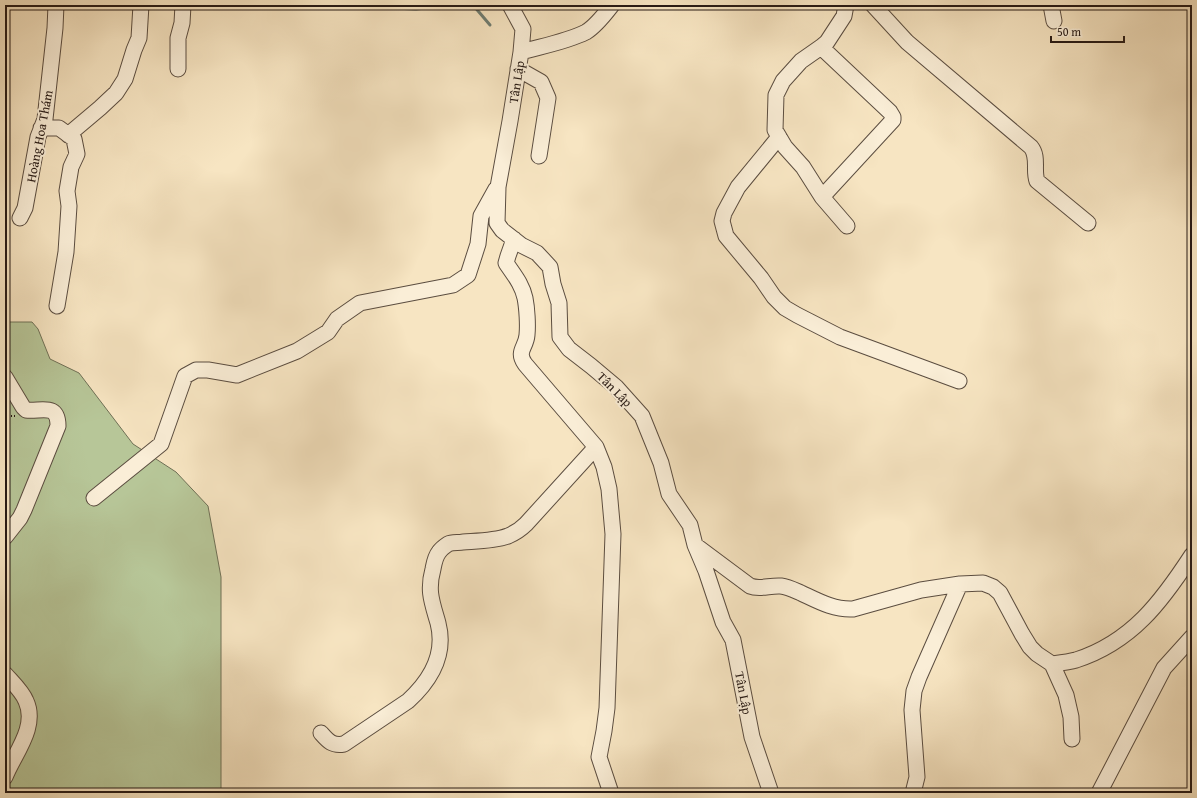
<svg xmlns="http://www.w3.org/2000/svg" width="1197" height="798" viewBox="0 0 1197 798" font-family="'Gentium Book Plus',serif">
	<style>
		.green { fill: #b7c698; stroke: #6f7056 }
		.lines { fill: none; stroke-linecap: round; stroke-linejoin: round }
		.stream { stroke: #6e7d72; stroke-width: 3 }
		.minor-casing { stroke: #5b4d40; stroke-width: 17 }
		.path { stroke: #271a15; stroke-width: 2; stroke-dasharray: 1 2; stroke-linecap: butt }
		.minor { stroke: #faeed7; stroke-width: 15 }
		.labels { text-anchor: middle; stroke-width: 4; stroke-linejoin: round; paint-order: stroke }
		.street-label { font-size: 13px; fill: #271a15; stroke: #faeed7 }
	</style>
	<rect width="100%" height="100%" fill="#f7e5c2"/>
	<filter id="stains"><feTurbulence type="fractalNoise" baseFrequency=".005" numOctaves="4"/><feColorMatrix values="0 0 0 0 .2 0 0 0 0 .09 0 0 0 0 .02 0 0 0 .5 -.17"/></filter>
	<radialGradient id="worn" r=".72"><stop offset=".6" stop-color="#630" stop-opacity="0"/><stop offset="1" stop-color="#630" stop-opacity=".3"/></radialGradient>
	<path class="green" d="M 5,322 L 32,322 L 38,329 L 50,359 L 79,373 L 133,444 L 176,472 L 208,506 L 221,577 L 221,793 L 5,793 Z"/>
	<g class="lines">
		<path class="stream" d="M 389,5 L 392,8 L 416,9 L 455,5
			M 466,5 L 473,5 L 490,25"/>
		<defs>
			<path id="minor" d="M 510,5 L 523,29 L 521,52 L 510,121 L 498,187 L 497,223 L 502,230 L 521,245 L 537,253 L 550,267 L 553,284 L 559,303 L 560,337 L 569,349 L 591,366 L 616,387 L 642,416 L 661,463 L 669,494 L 690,525 L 695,545 L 706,571 L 723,622 L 733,640 L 752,737 L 771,793
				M 846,5 L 844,16 L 827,42 L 821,47 L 801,61 L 783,81 L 776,95 L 775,130 L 785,147 L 803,167 L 822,197 L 847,226
				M 873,5 L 907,42 L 1031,147 C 1039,157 1033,170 1037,181 L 1088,223
				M 1051,5 L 1054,21
				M 821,47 L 890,112 L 893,117 L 893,120 L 822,197
				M 521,52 C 542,46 566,42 586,32 C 596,26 605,14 612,5
				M 178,69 L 178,38 L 182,23 L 183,5
				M 518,69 L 541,82 L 548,98 L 539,156
				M 41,128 L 59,128 L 74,139 L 77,154 L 71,167 L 67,191 L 69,206 L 66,252 L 57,306
				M 68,135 L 100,108 L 116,93 L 125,79 L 134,50 L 139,38 L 141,5
				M 779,137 L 738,187 L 724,213 L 722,221 L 726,236 L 761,278 L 774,297 L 785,308 L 797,315 L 840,337 L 959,381
				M 20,218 L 25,208 L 38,137 L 45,119 L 55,28 L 56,5
				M 514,239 L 508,256 L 506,263 C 514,275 522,284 525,298 C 527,308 528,325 527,335 C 526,348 516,351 525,364 L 596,447 L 604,467 L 609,489 L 613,534 L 607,708 L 604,731 L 599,757 L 611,793
				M 5,377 L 23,407 L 26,410 C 40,412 58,402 58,426 L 24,510 L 20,518 L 5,537
				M 94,498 L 161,444 L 185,376 L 196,370 L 208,370 L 237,375 L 297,351 L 328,332 L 337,319 L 360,303 L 453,285 L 468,275 L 478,244 L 481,216 L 496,189
				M 695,545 L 750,586 C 760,590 770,585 781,586 C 788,587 794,590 801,593 C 818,601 834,610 853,609 L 921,590 L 960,584 L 983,583 L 993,587 L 1000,593 L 1022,634 L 1030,647 L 1037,654 L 1052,664 L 1066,695 L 1071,717 L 1072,739
				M 1052,664 C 1060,663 1069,662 1076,660 C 1132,642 1162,601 1192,555
				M 5,674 C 12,682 22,691 26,701 C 38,727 14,754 5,777
				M 321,733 C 328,741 332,746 344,744 L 408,701 C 431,680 446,654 438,623 C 432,602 427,591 433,569 C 434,564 435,557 439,552 C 441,549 445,546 448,544 C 452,542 459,543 463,542 C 478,541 495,541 508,536 C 515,533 521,529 526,524 L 596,447
				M 913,793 L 917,777 L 912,710 L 914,691 L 919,677 L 960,584
				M 1099,793 L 1164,668 L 1192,637"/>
		</defs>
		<use href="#minor" class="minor-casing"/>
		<path class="path" d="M 5,416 L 16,416"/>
		<use href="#minor" class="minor"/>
	</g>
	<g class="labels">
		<g class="street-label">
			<text transform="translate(516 82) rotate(-81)" y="5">Tân Lập</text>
			<text transform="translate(39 136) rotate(-79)" y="5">Hoàng Hoa Thám</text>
			<text transform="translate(615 389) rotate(45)" y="5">Tân Lập</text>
			<text transform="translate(744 693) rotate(79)" y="5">Tân Lập</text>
		</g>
	</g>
	<rect width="1197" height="798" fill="none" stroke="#f7e5c2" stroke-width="20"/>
	<rect x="6" y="6" width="1185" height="786" fill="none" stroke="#271a15" stroke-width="2"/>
	<rect x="10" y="10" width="1177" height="778" fill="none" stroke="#271a15"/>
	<path d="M1051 36v6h73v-6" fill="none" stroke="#271a15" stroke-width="2"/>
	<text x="1057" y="36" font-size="12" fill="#271a15" stroke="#faeed7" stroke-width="3" paint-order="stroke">50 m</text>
	<rect width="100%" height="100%" filter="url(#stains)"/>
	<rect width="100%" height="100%" fill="url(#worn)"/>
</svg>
